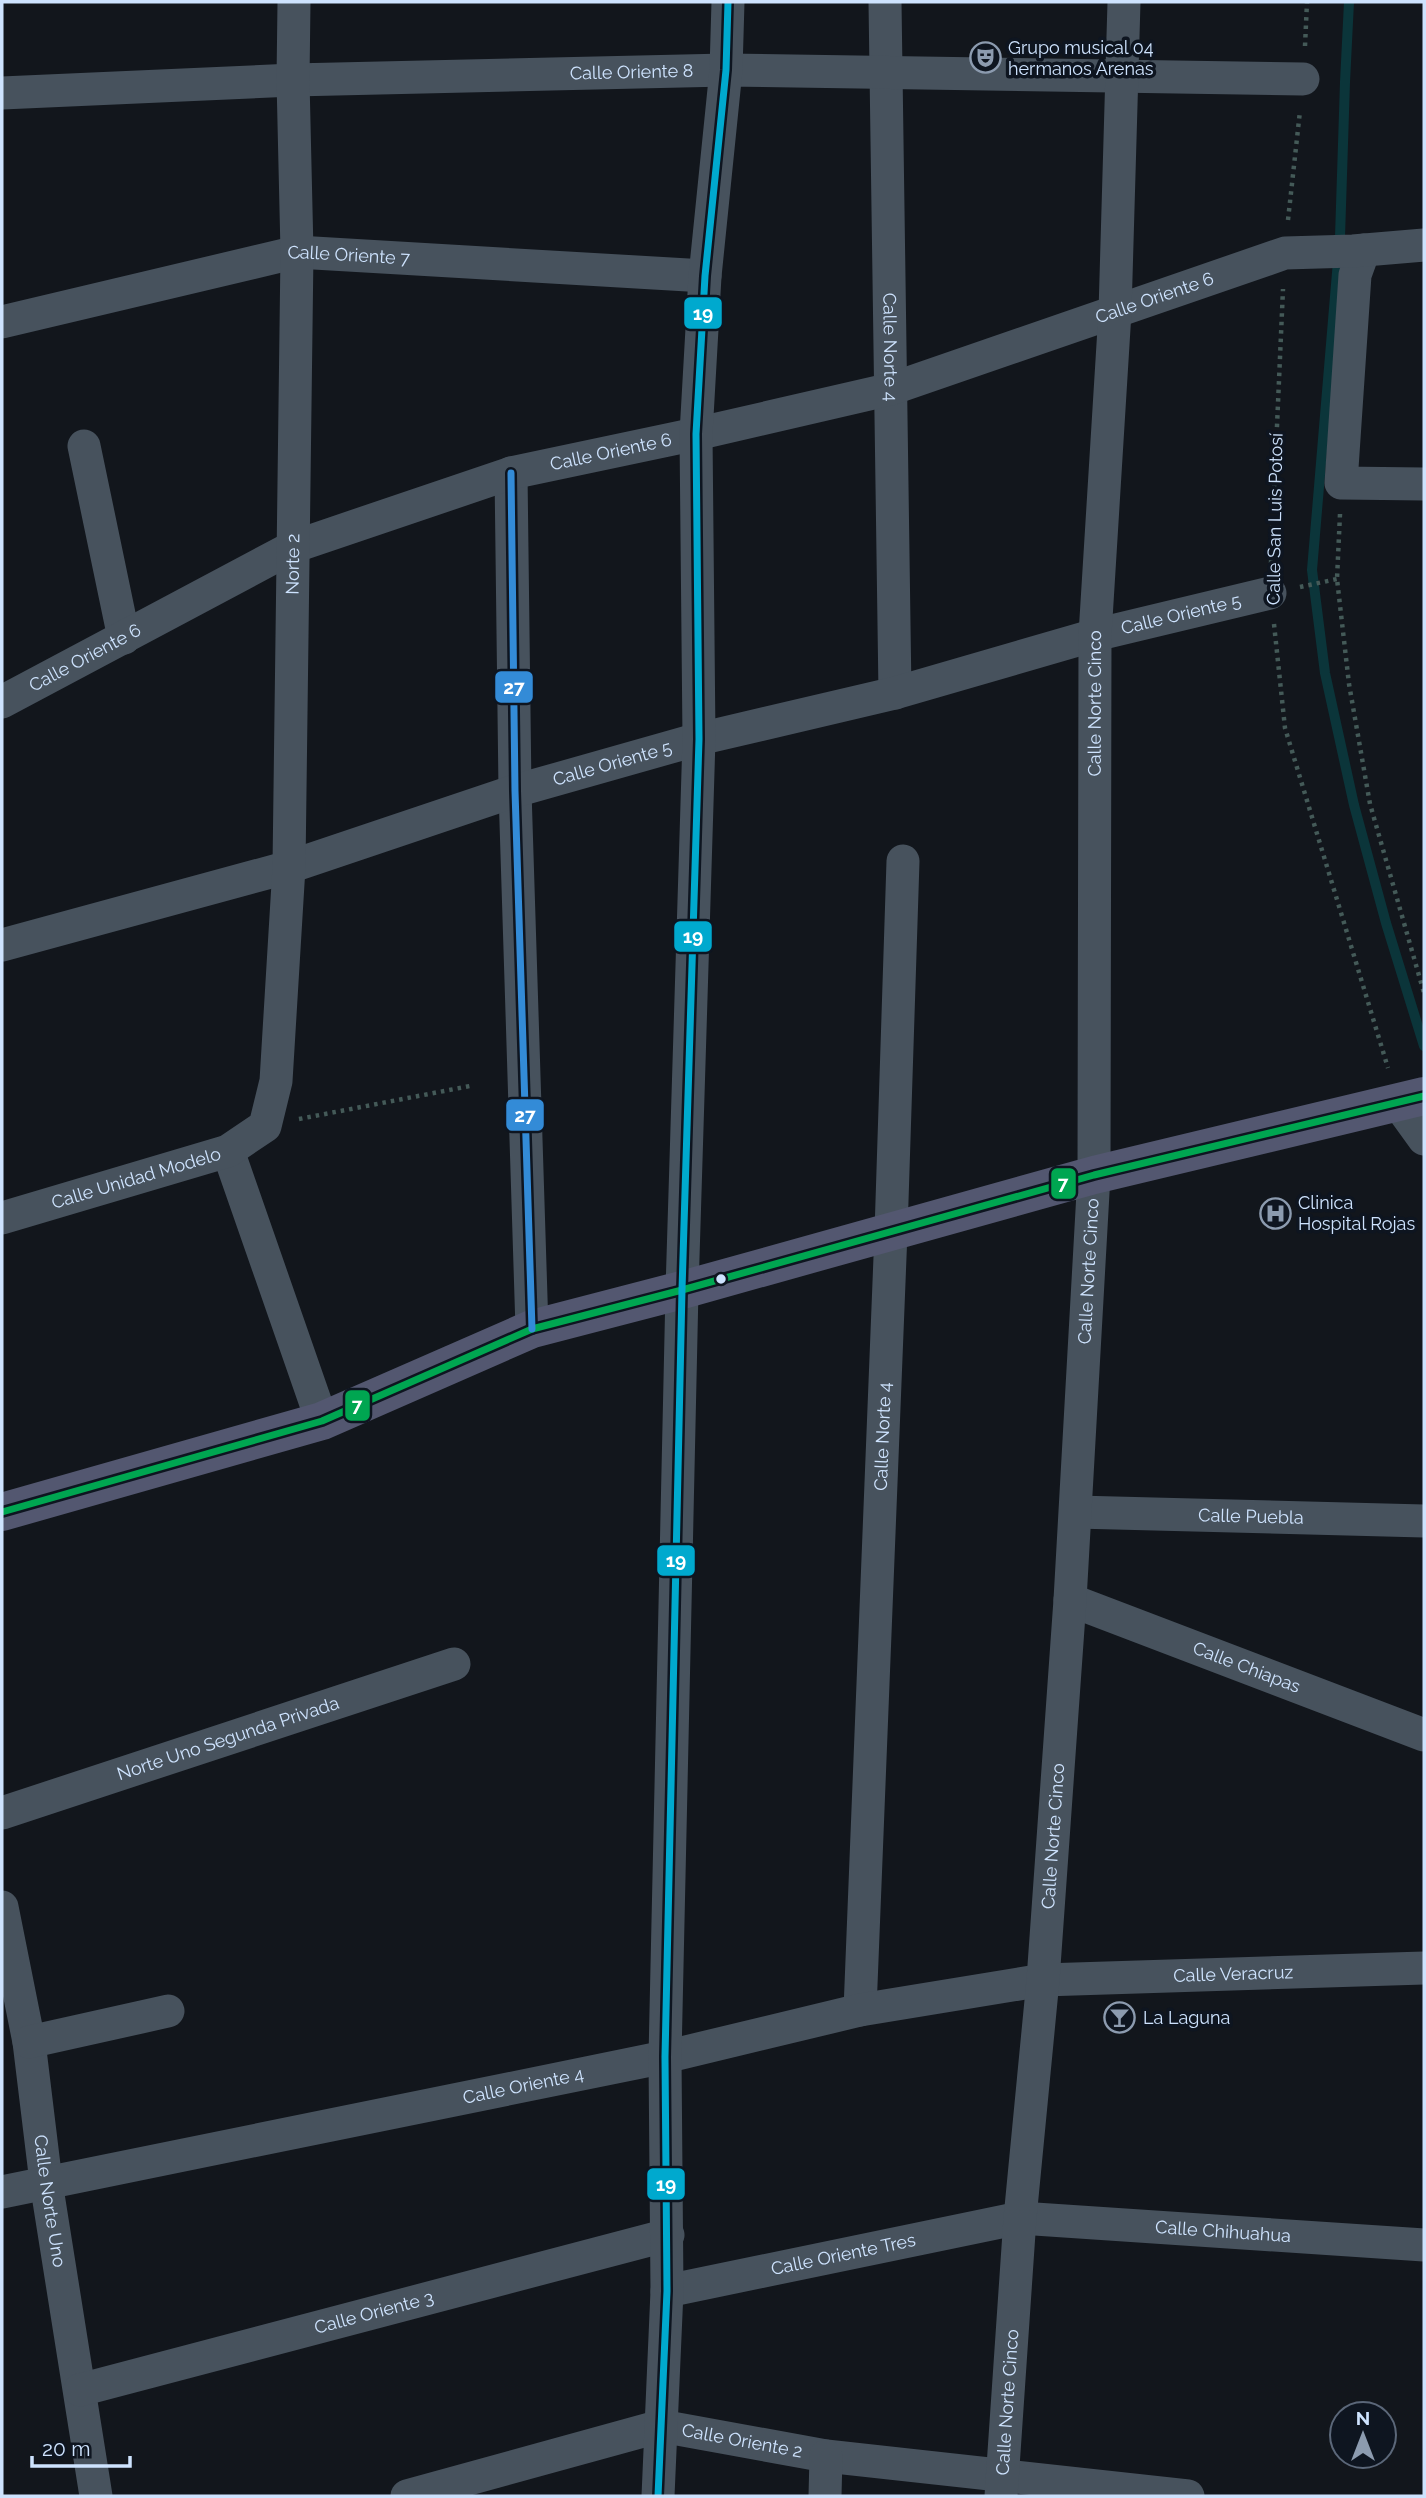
<svg xmlns="http://www.w3.org/2000/svg" width="1426" height="2498" viewBox="0 0 1426 2498" font-family="Raleway,sans-serif">
	<style>
		.lines { fill: none; stroke-linecap: round; stroke-linejoin: round }
		.stream { stroke: #0b353a; stroke-width: 10 }
		.path { stroke: #445a58; stroke-width: 4.5; stroke-dasharray: 3.5 5; stroke-linecap: butt }
		.minor { stroke: #47525d; stroke-width: 33 }
		.major { stroke: #535770; stroke-width: 38 }
		.bus-1-casing { stroke: #0e1520; stroke-width: 12 }
		.bus-2-casing { stroke: #0e1520; stroke-width: 12 }
		.bus-3-casing { stroke: #0e1520; stroke-width: 12 }
		.bus-1 { stroke: #00a651; stroke-width: 7 }
		.bus-2 { stroke: #00a9ce; stroke-width: 7 }
		.bus-3 { stroke: #338bd7; stroke-width: 7 }
		.bus-dot { fill: #cee3fe; stroke: #0e1520; stroke-width: 2.5 }
		.labels { text-anchor: middle; stroke-width: 7; stroke-linejoin: round; paint-order: stroke }
		.poi-label { font-size: 18px; fill: #cee3fe; stroke: #0e1520; text-anchor: start }
		.street-label { font-size: 18px; fill: #cee3fe; stroke: #0e1520 }
		.line-badge { stroke: #0e1520; stroke-width: 2.5 }
		.badge-label { font-size: 19px; text-anchor: middle; font-weight: bold; fill: #fff }
	</style>
	<rect width="100%" height="100%" fill="#12161c"/>
	<g class="lines">
		<path class="stream" d="M 1349,2 L 1345,82 L 1340,237 L 1312,570 L 1325,673 L 1354,805 L 1386,923 L 1424,1046"/>
		<path class="path" d="M 1305,46 L 1307,2
			M 1288,220 L 1300,111
			M 1340,514 L 1337,579 L 1349,684 L 1370,804 L 1424,993
			M 1271,563 L 1283,289
			M 1300,587 L 1337,579
			M 1274,624 L 1285,728 L 1388,1068
			M 299,1119 L 470,1086"/>
		<g class="minor">
			<path id="s1" d="M 885,2 L 895,693"/>
			<path id="s2" d="M 2,93 L 293,80 L 726,70 L 1303,79"/>
			<path d="M 1364,250 L 1355,275 L 1341,483 L 1424,484"/>
			<path id="s3" d="M 2,322 L 297,252 L 705,276"/>
			<path d="M 84,446 L 124,638"/>
			<path d="M 511,473 L 515,791 L 532,1329"/>
			<path id="s4" d="M 2,702 L 293,547 L 511,473 L 696,434 L 891,389 L 1285,253 L 1353,251 L 1424,245"/>
			<path id="s5" d="M 2,945 L 289,867 L 515,791 L 699,739 L 895,693 L 1095,635 L 1270,593"/>
			<path d="M 1398,1103 L 1424,1139"/>
			<path d="M 228,1151 L 322,1421"/>
			<path id="s6" d="M 2,1218 L 228,1151 L 265,1126 L 276,1081 L 289,867 L 297,252 L 293,80 L 294,2"/>
			<path id="s7" d="M 1076,1512 L 1424,1521"/>
			<path id="s8" d="M 1070,1600 L 1424,1735"/>
			<path id="s9" d="M 2,1813 L 454,1664"/>
			<path id="s10" d="M 2,1907 L 29,2042 L 46,2182 L 96,2496"/>
			<path id="s11" d="M 860,2010 L 891,1232 L 903,861"/>
			<path d="M 29,2042 L 168,2011"/>
			<path id="s12" d="M 2,2192 L 665,2057 L 860,2010 L 1043,1980 L 1424,1968"/>
			<path id="s13" d="M 667,2291 L 1020,2218 L 1424,2245"/>
			<path id="s14" d="M 80,2390 L 668,2235"/>
			<path id="s15" d="M 407,2496 L 661,2426 L 826,2456 L 1188,2496"/>
			<path d="M 658,2496 L 667,2291 L 665,2057 L 682,1290 L 699,739 L 696,434 L 705,276 L 726,70 L 728,2"/>
			<path d="M 825,2496 L 826,2456"/>
			<path id="s16" d="M 1001,2496 L 1020,2218 L 1043,1980 L 1070,1600 L 1094,1175 L 1095,635 L 1115,312 L 1124,2"/>
		</g>
		<path class="major" d="M 2,1512 L 322,1421 L 532,1329 L 682,1290 L 1094,1175 L 1424,1096"/>
		<defs>
			<path id="bus-1" d="M 2,1512 L 322,1421 L 532,1329 L 682,1290 L 1094,1175 L 1424,1096"/>
			<path id="bus-2" d="M 658,2496 L 667,2291 L 665,2057 L 682,1290 L 699,739 L 696,434 L 705,276 L 726,70 L 728,2"/>
			<path id="bus-3" d="M 511,473 L 515,791 L 532,1329"/>
		</defs>
		<use href="#bus-1" class="bus-1-casing"/>
		<use href="#bus-2" class="bus-2-casing"/>
		<use href="#bus-3" class="bus-3-casing"/>
		<use href="#bus-1" class="bus-1"/>
		<use href="#bus-2" class="bus-2"/>
		<use href="#bus-3" class="bus-3"/>
	</g>
	<defs>
		<symbol id="theatre-ring" viewBox="-11 -11 22 22"><circle r="9.5" fill="#0e1520" stroke="#8c9baf" stroke-width="1.5"/><path d="M-5-5.5Q0-4 5-5.5V0Q5 5 0 6Q-5 5-5 0ZM-3.3-2.5H-1v1.5H-3.3ZM1-2.5H3.3v1.5H1ZM-2.8 1Q0 5.5 2.8 1Z" fill="#8c9baf"/></symbol>
		<symbol id="hospital-ring" viewBox="-11 -11 22 22"><circle r="9.5" fill="#0e1520" stroke="#8c9baf" stroke-width="1.5"/><path d="M-5-5h3v3.5h4V-5h3V5h-3V1.5h-4V5h-3Z" fill="#8c9baf"/></symbol>
		<symbol id="bar-ring" viewBox="-11 -11 22 22"><circle r="9.5" fill="#0e1520" stroke="#8c9baf" stroke-width="1.5"/><path d="M-6-5H6L.8 .8V4.5H3.5V6h-7V4.5H-.8V.8Z" fill="#8c9baf"/></symbol>
	</defs>
	<g fill-rule="evenodd">
		<use href="#theatre-ring" x="968" y="40" width="35" height="35"/>
		<use href="#hospital-ring" x="1258" y="1196" width="35" height="35"/>
		<use href="#bar-ring" x="1102" y="2000" width="35" height="35"/>
	</g>
	<circle class="bus-dot" cx="721" cy="1279" r="6"/>
	<g class="labels">
		<g class="poi-label">
			<text x="1008" y="54">Grupo musical 04<tspan x="1008" dy="21">hermanos Arenas</tspan></text>
			<text x="1298" y="1209">Clinica<tspan x="1298" dy="21">Hospital Rojas</tspan></text>
			<text x="1143" y="2024">La Laguna</text>
		</g>
		<g class="street-label">
			<text dy="6" stroke="none"><textPath href="#s2" startOffset="630">Calle Oriente 8</textPath></text>
			<text dy="6" stroke="none"><textPath href="#s3" startOffset="355">Calle Oriente 7</textPath></text>
			<text dy="6" stroke="none"><textPath href="#s4" startOffset="1228">Calle Oriente 6</textPath></text>
			<text dy="6" stroke="none"><textPath href="#s1" startOffset="345">Calle Norte 4</textPath></text>
			<text dy="6" stroke="none"><textPath href="#s4" startOffset="662">Calle Oriente 6</textPath></text>
			<text transform="translate(1275 519) rotate(-89)" y="6">Calle San Luis Potosí</text>
			<text dy="6" stroke="none"><textPath href="#s6" startOffset="844">Norte 2</textPath></text>
			<text dy="6" stroke="none"><textPath href="#s5" startOffset="1225">Calle Oriente 5</textPath></text>
			<text dy="6" stroke="none"><textPath href="#s4" startOffset="94">Calle Oriente 6</textPath></text>
			<text dy="6" stroke="none"><textPath href="#s16" startOffset="1796">Calle Norte Cinco</textPath></text>
			<text dy="6" stroke="none"><textPath href="#s5" startOffset="637">Calle Oriente 5</textPath></text>
			<text dy="6" stroke="none"><textPath href="#s6" startOffset="140">Calle Unidad Modelo</textPath></text>
			<text dy="6" stroke="none"><textPath href="#s16" startOffset="1228">Calle Norte Cinco</textPath></text>
			<text dy="6" stroke="none"><textPath href="#s11" startOffset="574">Calle Norte 4</textPath></text>
			<text dy="6" stroke="none"><textPath href="#s7" startOffset="175">Calle Puebla</textPath></text>
			<text dy="6" stroke="none"><textPath href="#s8" startOffset="189">Calle Chiapas</textPath></text>
			<text dy="6" stroke="none"><textPath href="#s9" startOffset="238">Norte Uno Segunda Privada</textPath></text>
			<text dy="6" stroke="none"><textPath href="#s16" startOffset="662">Calle Norte Cinco</textPath></text>
			<text dy="6" stroke="none"><textPath href="#s12" startOffset="1253">Calle Veracruz</textPath></text>
			<text dy="6" stroke="none"><textPath href="#s12" startOffset="532">Calle Oriente 4</textPath></text>
			<text dy="6" stroke="none"><textPath href="#s10" startOffset="298">Calle Norte Uno</textPath></text>
			<text dy="6" stroke="none"><textPath href="#s13" startOffset="564">Calle Chihuahua</textPath></text>
			<text dy="6" stroke="none"><textPath href="#s13" startOffset="180">Calle Oriente Tres</textPath></text>
			<text dy="6" stroke="none"><textPath href="#s14" startOffset="304">Calle Oriente 3</textPath></text>
			<text dy="6" stroke="none"><textPath href="#s16" startOffset="94">Calle Norte Cinco</textPath></text>
			<text dy="6" stroke="none"><textPath href="#s15" startOffset="346">Calle Oriente 2</textPath></text>
		</g>
	</g>
	<g class="line-badge">
		<rect x="683" y="296" width="40" height="34" rx="7" fill="#00a9ce"/>
		<rect x="494" y="670" width="40" height="34" rx="7" fill="#338bd7"/>
		<rect x="673" y="920" width="40" height="33" rx="7" fill="#00a9ce"/>
		<rect x="505" y="1098" width="40" height="34" rx="7" fill="#338bd7"/>
		<rect x="1050" y="1167" width="27" height="33" rx="7" fill="#00a651"/>
		<rect x="344" y="1389" width="27" height="33" rx="7" fill="#00a651"/>
		<rect x="656" y="1544" width="40" height="33" rx="7" fill="#00a9ce"/>
		<rect x="646" y="2167" width="40" height="34" rx="7" fill="#00a9ce"/>
	</g>
	<g class="badge-label">
		<text x="703" y="320">19</text>
		<text x="514" y="694">27</text>
		<text x="693" y="943">19</text>
		<text x="525" y="1122">27</text>
		<text x="1063" y="1190">7</text>
		<text x="357" y="1412">7</text>
		<text x="676" y="1567">19</text>
		<text x="666" y="2191">19</text>
	</g>
	<rect width="1426" height="2498" fill="none" stroke="#cee3fe" stroke-width="7"/>
	<g transform="translate(1363 2435)"><circle r="33" fill="#0e1520" stroke="#5b6779" stroke-width="2"/>
	<path d="M0-5L12 26L0 18L-12 26Z" fill="#8c9baf"/>
	<text y="-10" font-size="19" font-weight="bold" text-anchor="middle" fill="#cee3fe">N</text>
	</g>
	<path d="M32 2456v10h98v-10" fill="none" stroke="#cee3fe" stroke-width="3.5"/>
	<text x="42" y="2456" font-size="21" fill="#cee3fe" stroke="#0e1520" stroke-width="5" paint-order="stroke">20 m</text>
</svg>
